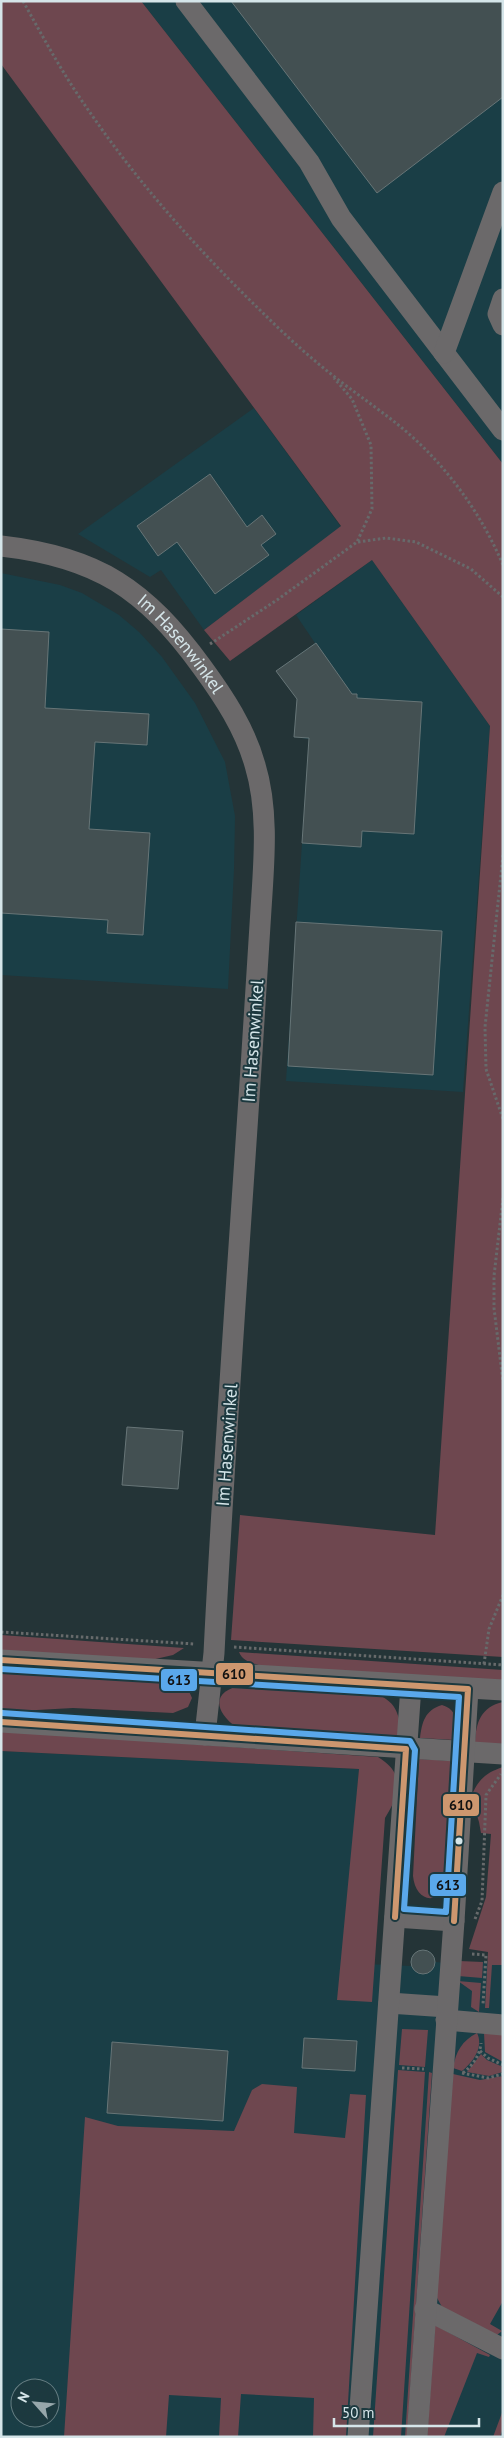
<svg xmlns="http://www.w3.org/2000/svg" width="504" height="2438" viewBox="0 0 504 2438" font-family="'PT Sans',sans-serif">
	<style>
		.built { fill: #1a3e46; fill-rule: evenodd }
		.green { fill: #6e474f }
		.building { fill: #435052; stroke: #677577 }
		.lines { fill: none; stroke-linecap: round; stroke-linejoin: round }
		.path { stroke: #676a6b; stroke-width: 3; stroke-dasharray: 2.5 2.5; stroke-linecap: butt }
		.minor { stroke: #6b696a; stroke-width: 21 }
		.bus-1-casing { stroke: #1c393f; stroke-width: 10 }
		.bus-2-casing { stroke: #1c393f; stroke-width: 10 }
		.bus-1 { stroke: #cd976f; stroke-width: 6 }
		.bus-2 { stroke: #5aa8eb; stroke-width: 6 }
		.bus-dot { fill: #d5e5e9; stroke: #1c393f; stroke-width: 2 }
		.labels { text-anchor: middle; stroke-width: 4; stroke-linejoin: round; paint-order: stroke }
		.street-label { font-size: 18px; fill: #d5e5e9; stroke: #1c393f }
		.line-badge { stroke: #1c393f; stroke-width: 2 }
		.pale-badge-label { font-size: 14px; text-anchor: middle; font-weight: bold; fill: #111 }
	</style>
	<rect width="100%" height="100%" fill="#243437"/>
	<path class="built" d="M 141,1 L 503,1 L 503,464 Z
		M 254,408 L 341,527 L 204,630 L 161,570 L 150,577 L 78,534 Z
		M 372,560 L 490,726 L 463,1092 L 286,1081 L 309,739 L 294,737 L 297,699 L 276,671 L 315,643 L 296,615 Z
		M 1,573 L 60,585 L 82,593 L 119,615 L 139,632 L 162,657 L 195,703 L 225,762 L 235,816 L 234,869 L 228,989 L 1,975 Z
		M 1,1751 L 359,1769 L 343,1963 L 411,1966 L 412,1956 L 420,1950 L 429,1951 L 435,1958 L 435,1962 L 459,1964 L 488,1961 L 499,1785 L 503,1785 L 503,2437 L 1,2437 ZM 20,2388 L 50,2388 L 50,2418 L 20,2418 Z"/>
	<path class="green" d="M 1,1 L 141,1 L 503,464 L 503,1657 L 231,1640 L 240,1515 L 435,1535 L 490,726 L 372,560 L 230,661 L 204,630 L 341,526 L 1,64 Z
		M 1,1635 L 184,1648 L 173,1655 L 151,1660 L 1,1651 Z
		M 239,1652 L 503,1670 L 503,1681 L 262,1666 C 253,1663 243,1662 239,1652 Z
		M 1,1670 L 172,1680 L 188,1689 L 192,1698 L 188,1707 L 173,1713 L 73,1708 L 1,1712 Z
		M 244,1685 L 381,1696 C 399,1705 400,1720 401,1738 L 236,1727 C 213,1710 212,1690 244,1685 Z
		M 503,1702 L 503,1744 L 475,1743 C 476,1722 481,1707 503,1702 Z
		M 442,1705 C 459,1710 457,1725 455,1740 L 420,1738 C 422,1722 425,1710 442,1705 Z
		M 1,1731 L 378,1757 C 406,1774 400,1794 385,1818 L 372,2002 L 337,2000 L 359,1769 L 1,1751 Z
		M 419,1759 L 454,1761 L 445,1884 C 436,1908 415,1899 413,1876 Z
		M 503,1767 L 503,1965 L 492,1965 L 489,2008 L 485,2008 L 488,1952 L 469,1949 L 486,1897 L 491,1834 L 481,1833 L 479,1822 L 471,1797 C 478,1780 485,1773 503,1767 Z
		M 459,1961 L 483,1962 L 482,1978 L 458,1976 Z
		M 458,1981 L 481,1983 L 479,2012 L 471,2007 L 472,1991 Z
		M 402,2029 L 428,2030 L 425,2067 L 399,2065 Z
		M 477,2033 C 484,2047 473,2062 462,2071 L 453,2068 C 456,2051 462,2041 477,2033 Z
		M 484,2033 L 503,2033 L 503,2062 L 485,2052 Z
		M 481,2054 L 487,2060 L 503,2067 L 503,2072 L 489,2076 L 467,2072 Z
		M 398,2070 L 425,2072 L 401,2437 L 373,2437 Z
		M 429,2072 L 432,2073 L 407,2437 L 405,2437 Z
		M 453,2074 L 480,2080 L 503,2076 L 503,2301 L 490,2324 L 502,2331 L 497,2335 L 442,2307 L 436,2296 Z
		M 262,2084 L 297,2087 L 294,2133 L 345,2138 L 350,2094 L 366,2095 L 346,2437 L 313,2437 L 314,2398 L 241,2394 L 238,2437 L 219,2437 L 221,2398 L 169,2395 L 166,2437 L 64,2437 L 85,2117 L 118,2126 L 234,2131 L 252,2090 Z
		M 435,2325 L 490,2355 L 489,2357 L 477,2353 L 444,2437 L 427,2437 Z
		M 503,2410 L 503,2428 L 500,2437 L 493,2437 Z"/>
	<path class="building" d="M 231,1 L 503,1 L 503,97 L 377,193 Z
		M 210,474 L 247,527 L 262,515 L 276,534 L 261,545 L 269,555 L 215,594 L 177,542 L 158,556 L 137,526 Z
		M 1,629 L 49,632 L 45,708 L 149,714 L 147,745 L 95,742 L 89,829 L 150,833 L 143,935 L 107,933 L 108,920 L 1,913 Z
		M 316,643 L 352,694 L 357,694 L 357,698 L 422,702 L 414,834 L 362,831 L 361,847 L 302,843 L 309,738 L 294,737 L 297,699 L 276,671 Z
		M 296,922 L 442,931 L 433,1075 L 288,1066 Z
		M 127,1427 L 183,1431 L 178,1489 L 122,1485 Z
		M411 1962a12 12 0 1 1 24 0a12 12 0 1 1-24 0Z
		M 304,2038 L 357,2041 L 355,2071 L 302,2068 Z
		M 112,2042 L 228,2051 L 223,2121 L 107,2113 Z"/>
	<g class="lines">
		<path class="path" d="M 23,1 C 44,39 64,76 89,111 C 139,184 198,250 261,311 C 283,333 307,355 331,374 C 361,398 393,418 420,444 C 456,479 484,520 503,565
			M 358,542 L 386,538 L 416,542 L 471,569 L 503,597
			M 210,644 L 277,600 L 357,542 L 372,509 L 371,445 L 352,399 L 334,378
			M 503,855 L 485,1027 L 486,1069 L 503,1119
			M 503,1198 L 494,1276 L 494,1308 L 503,1382
			M 1,1632 L 195,1644
			M 234,1647 L 503,1665
			M 484,1664 L 489,1629 L 503,1595
			M 475,1919 L 482,1901 L 486,1795 L 501,1774
			M 472,1954 L 486,1955 L 483,2004
			M 480,2051 L 488,2058 L 503,2065
			M 402,2068 L 424,2069
			M 462,2073 L 488,2078 L 503,2074
			M 463,2073 C 473,2065 480,2055 481,2043"/>
		<g class="minor">
			<path d="M 186,1 L 309,162 L 341,218 L 503,430"/>
			<path d="M 503,299 L 498,314 L 503,325"/>
			<path d="M 444,353 L 503,192"/>
			<path id="s1" d="M 1,546 C 98,557 145,589 202,667 C 224,697 245,729 255,765 C 269,811 264,862 261,909 C 258,957 255,1005 252,1052 C 239,1252 224,1453 214,1653 L 205,1735"/>
			<path d="M 1,1660 L 503,1690"/>
			<path d="M 1,1722 L 503,1754"/>
			<path d="M 395,1917 L 454,1921"/>
			<path d="M 389,2003 L 447,2007"/>
			<path d="M 446,2020 L 503,2025"/>
			<path d="M 425,2309 L 503,2349"/>
			<path d="M 358,2437 L 411,1686"/>
			<path d="M 417,2437 L 454,1921 L 468,1689"/>
		</g>
		<defs>
			<path id="bus-1" d="M 1,1660 L 468,1689
				M 1,1722 L 406,1749
				M 395,1917 L 406,1749
				M 454,1921 L 468,1689"/>
			<path id="bus-2" d="M 1,1669 L 459,1697 L 446,1912 L 404,1909 L 415,1750 L 410,1741 L 2,1713"/>
		</defs>
		<use href="#bus-1" class="bus-1-casing"/>
		<use href="#bus-2" class="bus-2-casing"/>
		<use href="#bus-1" class="bus-1"/>
		<use href="#bus-2" class="bus-2"/>
	</g>
	<circle class="bus-dot" cx="459" cy="1841" r="4.5"/>
	<g class="labels">
		<g class="street-label">
			<text dy="6" stroke="none"><textPath href="#s1" startOffset="212">Im Hasenwinkel</textPath></text>
			<text transform="translate(253 1041) rotate(-86)" y="6">Im Hasenwinkel</text>
			<text transform="translate(227 1445) rotate(-86)" y="6">Im Hasenwinkel</text>
		</g>
	</g>
	<g class="line-badge">
		<rect x="215" y="1662" width="39" height="24" rx="5" fill="#cd976f"/>
		<rect x="160" y="1668" width="38" height="24" rx="5" fill="#5aa8eb"/>
		<rect x="442" y="1793" width="38" height="24" rx="5" fill="#cd976f"/>
		<rect x="429" y="1873" width="38" height="24" rx="5" fill="#5aa8eb"/>
	</g>
	<g class="pale-badge-label">
		<text x="234" y="1679">610</text>
		<text x="179" y="1685">613</text>
		<text x="461" y="1810">610</text>
		<text x="448" y="1890">613</text>
	</g>
	<rect width="504" height="2438" fill="none" stroke="#d5e5e9" stroke-width="5"/>
	<g transform="translate(35 2403) rotate(297)"><circle r="24" fill="#1c393f" stroke="#667e83"/>
	<path d="M0-4L9 19L0 12L-9 19Z" fill="#97a7ab"/>
	<text y="-8" font-size="14" font-weight="bold" text-anchor="middle" fill="#d5e5e9">N</text>
	</g>
	<path d="M334 2418v8h145v-8" fill="none" stroke="#d5e5e9" stroke-width="2.5"/>
	<text x="342" y="2418" font-size="15" fill="#d5e5e9" stroke="#1c393f" stroke-width="4" paint-order="stroke">50 m</text>
</svg>
